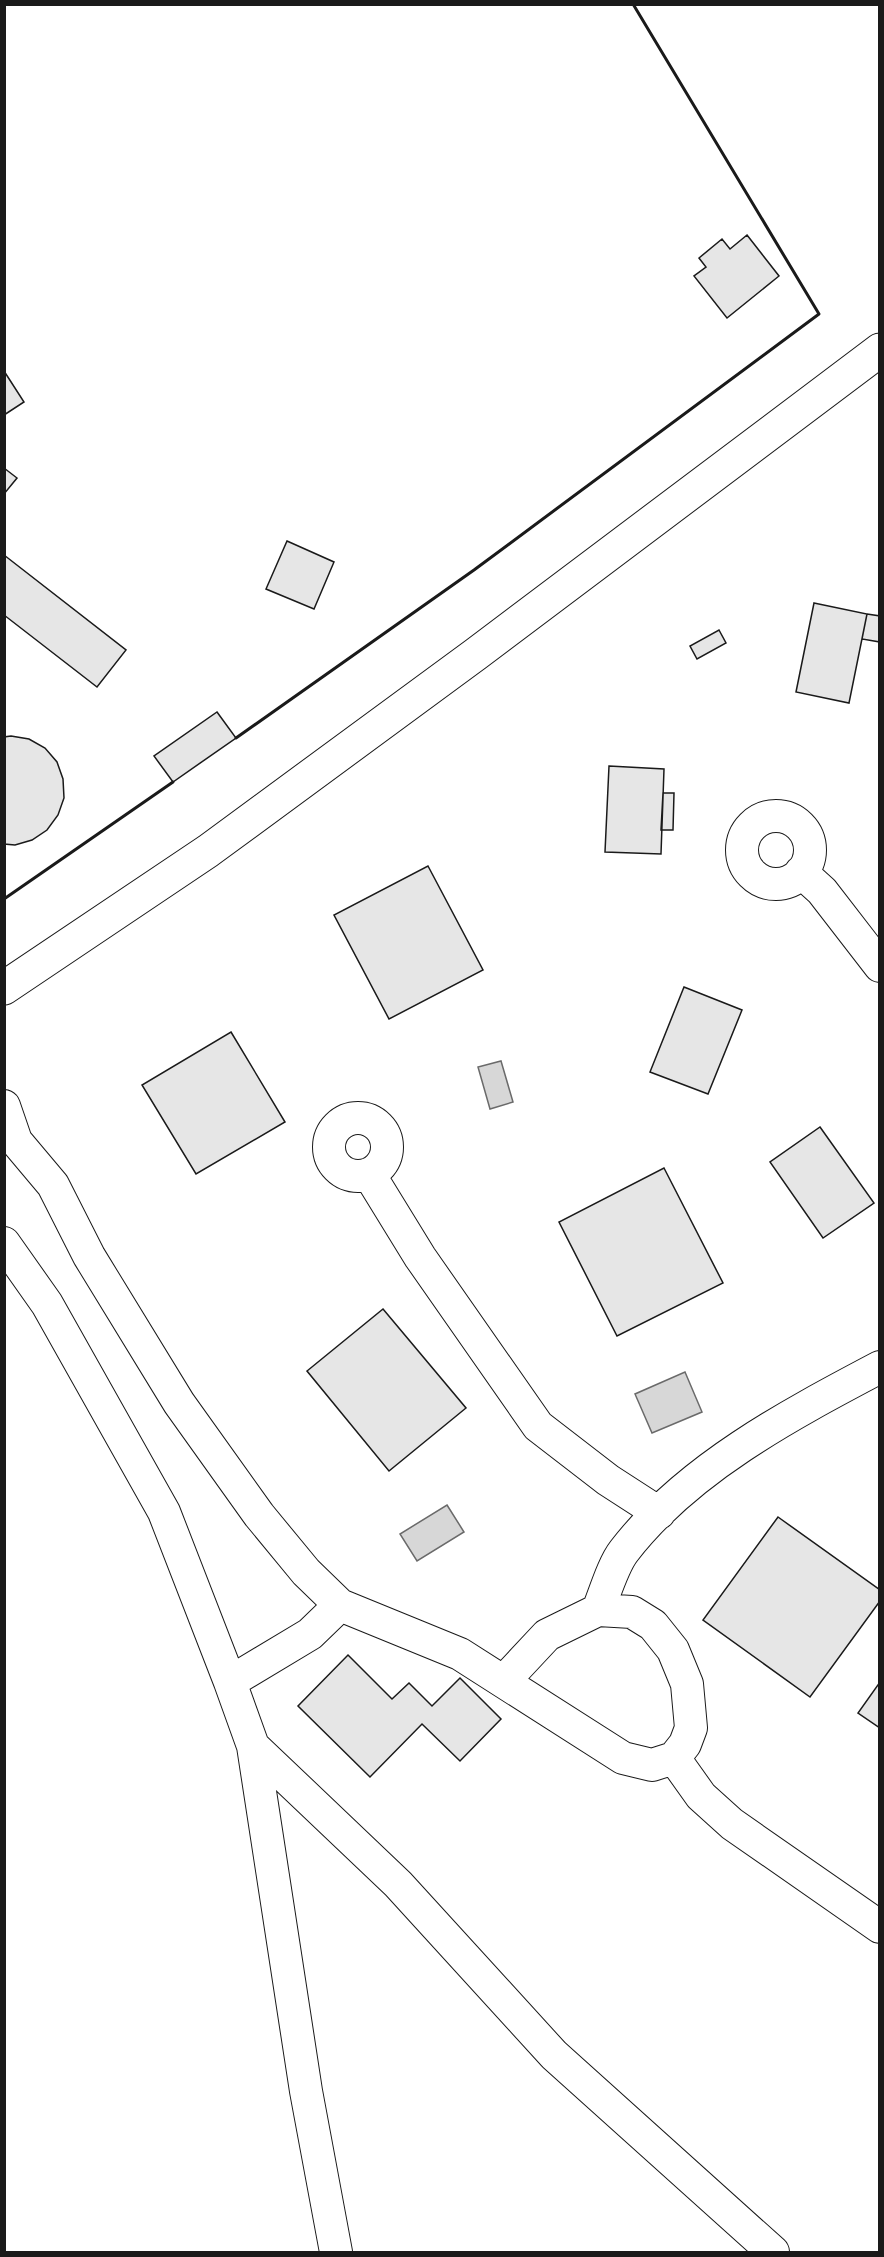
<svg xmlns="http://www.w3.org/2000/svg" width="884" height="2257" viewBox="0 0 884 2257" font-family="'Archivo Narrow',sans-serif">
	<style>
		.water { fill: #d7d7d7; stroke: #6a6a6a; stroke-width: 1.5 }
		.building { fill: #e6e6e6; stroke: #1a1a1a; stroke-width: 1.5 }
		.lines { fill: none; stroke-linecap: round; stroke-linejoin: round }
		.minor-casing { stroke: #1a1a1a; stroke-width: 34 }
		.tertiary-casing { stroke: #1a1a1a; stroke-width: 35 }
		.minor { stroke: #fff; stroke-width: 32 }
		.tertiary { stroke: #fff; stroke-width: 33 }
		.wall { stroke: #1a1a1a; stroke-width: 3 }
	</style>
	<rect width="100%" height="100%" fill="#fff"/>
	<path class="water" d="M 501,1061 L 513,1102 L 490,1109 L 478,1067 Z
		M 685,1372 L 702,1412 L 652,1433 L 635,1394 Z
		M 447,1505 L 464,1532 L 417,1561 L 400,1534 Z"/>
	<path class="building" d="M 747,235 L 779,276 L 727,318 L 694,276 L 706,267 L 699,258 L 722,239 L 730,249 Z
		M 4,371 L 24,402 L 4,415 Z
		M 4,468 L 17,478 L 4,494 Z
		M 287,541 L 334,562 L 314,609 L 266,589 Z
		M 4,555 L 126,650 L 97,687 L 4,615 Z
		M 814,603 L 867,614 L 849,703 L 796,692 Z
		M 867,614 L 880,616 L 880,642 L 862,639 Z
		M 719,630 L 726,643 L 697,659 L 690,646 Z
		M 217,712 L 236,738 L 173,782 L 154,756 Z
		M 11,736 L 29,739 L 45,748 L 57,762 L 63,779 L 64,798 L 58,815 L 47,830 L 32,840 L 15,845 L 4,844 L 4,737 Z
		M 609,766 L 664,769 L 661,854 L 605,852 Z
		M 663,793 L 674,793 L 673,830 L 661,830 Z
		M 428,866 L 483,970 L 389,1019 L 334,915 Z
		M 684,987 L 742,1010 L 708,1094 L 650,1072 Z
		M 231,1032 L 285,1122 L 196,1174 L 142,1085 Z
		M 820,1127 L 874,1203 L 823,1238 L 770,1162 Z
		M 664,1168 L 723,1283 L 617,1336 L 559,1222 Z
		M 383,1309 L 466,1408 L 389,1471 L 307,1371 Z
		M 778,1517 L 880,1590 L 880,1601 L 810,1697 L 703,1620 Z
		M 348,1655 L 392,1699 L 409,1683 L 432,1706 L 460,1678 L 501,1719 L 460,1761 L 422,1724 L 370,1777 L 298,1706 Z
		M 880,1682 L 880,1728 L 858,1713 Z"/>
	<g class="lines">
		<defs>
			<path id="minor" d="M742 850a34 34 0 1 1 68 0a34 34 0 1 1-68 0Z
				M 801,872 L 822,891 L 880,966
				M 4,1106 L 16,1141 L 53,1185 L 89,1256 L 179,1403 L 259,1515 L 306,1572 L 340,1605 L 460,1654 L 623,1758 L 652,1765 L 674,1758 L 701,1796 L 732,1824 L 880,1927
				M329 1147a29 29 0 1 1 58 0a29 29 0 1 1-58 0Z
				M 369,1174 L 420,1257 L 538,1426 L 608,1480 L 659,1513
				M 4,1243 L 47,1304 L 164,1512 L 230,1682 L 253,1746 L 306,2091 L 336,2252
				M 598,1610 L 632,1612 L 653,1625 L 673,1650 L 687,1684 L 691,1728 L 685,1744 L 674,1758
				M 504,1681 L 547,1635 L 598,1610 C 605,1593 613,1565 624,1551 C 687,1469 789,1415 880,1367
				M 230,1682 L 310,1634 L 340,1605
				M 253,1746 L 398,1884 L 554,2055 L 773,2252"/>
			<path id="tertiary" d="M 4,988 L 208,851 L 476,654 L 880,350"/>
		</defs>
		<use href="#minor" class="minor-casing"/>
		<use href="#tertiary" class="tertiary-casing"/>
		<use href="#minor" class="minor"/>
		<use href="#tertiary" class="tertiary"/>
		<path class="wall" d="M 236,738 L 474,570 L 819,314 L 633,4
			M 4,899 L 173,782"/>
	</g>
	<rect width="884" height="2257" fill="none" stroke="#1a1a1a" stroke-width="12"/>
</svg>
